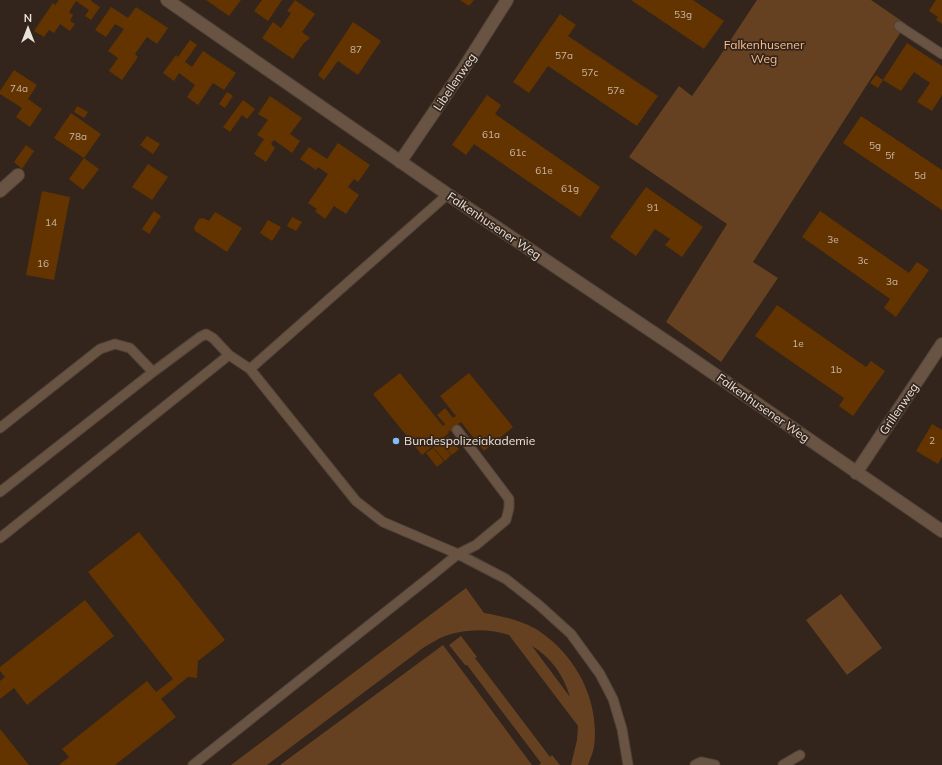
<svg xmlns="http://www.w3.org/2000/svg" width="942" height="765" viewBox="0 0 942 765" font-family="Mulish,sans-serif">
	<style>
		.green { fill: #654122; fill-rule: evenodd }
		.building { fill: #633400 }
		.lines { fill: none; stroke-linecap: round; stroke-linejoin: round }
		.lane-casing { stroke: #50433a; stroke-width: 11 }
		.street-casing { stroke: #50433a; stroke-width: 14 }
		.lane { stroke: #695342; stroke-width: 9 }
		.street { stroke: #695342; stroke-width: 12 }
		.poi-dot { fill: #82bcfa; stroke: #33251b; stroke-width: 1.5 }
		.labels { text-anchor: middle; stroke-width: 3.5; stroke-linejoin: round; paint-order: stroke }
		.number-label { font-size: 10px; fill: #c9b6a4 }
		.park-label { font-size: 12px; fill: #fbbe8d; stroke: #33251b }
		.street-label { font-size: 12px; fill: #ebe2db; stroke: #33251b }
		.poi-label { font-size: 12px; fill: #ebe2db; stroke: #33251b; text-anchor: start }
	</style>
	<rect width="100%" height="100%" fill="#33251b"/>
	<path class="green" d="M 757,0 L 871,0 L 906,24 L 753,262 L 778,278 L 721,362 L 666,322 L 727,224 L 629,157 L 679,86 L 692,96 L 718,59 Z
		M 466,588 L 484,613 C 502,616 524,621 539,631 C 577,656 600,702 594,747 C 593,753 590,759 588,765 L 571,765 L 577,740 L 578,726 L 509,635 C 489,628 464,629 445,636 C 437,639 430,644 423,648 L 267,765 L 231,765 ZM 532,646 C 551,657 564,676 570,697 Z
		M 841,594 L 882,648 L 847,675 L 806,620 Z
		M 461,636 L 477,657 L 475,658 L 550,757 L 552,755 L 560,765 L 539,765 L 541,763 L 467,665 L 465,665 L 449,645 Z
		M 443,645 L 532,765 L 280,765 Z"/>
	<path class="building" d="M 59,0 L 92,0 L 91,1 L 100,7 L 91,20 L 85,16 L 89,10 L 76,1 L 69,12 L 73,15 L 70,21 L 75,24 L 70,31 L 60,24 L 54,33 L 49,30 L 44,37 L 34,31 L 53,3 L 55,5 Z
		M 206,0 L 241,0 L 229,16 Z
		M 262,0 L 282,0 L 268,21 L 254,11 Z
		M 295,0 L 315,14 L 302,32 L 310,38 L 303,44 L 293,59 L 262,38 L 273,22 L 281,28 L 291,13 L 287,11 Z
		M 460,0 L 474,0 L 469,6 Z
		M 631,0 L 693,0 L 724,21 L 704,49 Z
		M 936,0 L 942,0 L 942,24 L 936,20 L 938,17 L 929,11 Z
		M 111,7 L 128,18 L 136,7 L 168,28 L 157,44 L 147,37 L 135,54 L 138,57 L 122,80 L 109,71 L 118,58 L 108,51 L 124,29 L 115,24 L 106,37 L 95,30 Z
		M 560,14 L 576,25 L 568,36 L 658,96 L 637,126 L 548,66 L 529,93 L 513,82 Z
		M 353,22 L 381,41 L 358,75 L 338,61 L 324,80 L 318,75 Z
		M 190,40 L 197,45 L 185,62 L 192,67 L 203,51 L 236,73 L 224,90 L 213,83 L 198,105 L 187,97 L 195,85 L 179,73 L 174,81 L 163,73 L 176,55 L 178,57 Z
		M 907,43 L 942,66 L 942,95 L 932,111 L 917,102 L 930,83 L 914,72 L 901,91 L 883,80 Z
		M 14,70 L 37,85 L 28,99 L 42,109 L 30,127 L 16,117 L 22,108 L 0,94 L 0,91 Z
		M 876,75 L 883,80 L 878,88 L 870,83 Z
		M 227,92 L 233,96 L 225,108 L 219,104 Z
		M 487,95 L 501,105 L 495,114 L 600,187 L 580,217 L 474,144 L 466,155 L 452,145 Z
		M 270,96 L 302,118 L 290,134 L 300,141 L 292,153 L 274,140 L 271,144 L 275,148 L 266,162 L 254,154 L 264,139 L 257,135 L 268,120 L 258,114 Z
		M 243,100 L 255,109 L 247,119 L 242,115 L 230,132 L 223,127 Z
		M 77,106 L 88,112 L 84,118 L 74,112 Z
		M 71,113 L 101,134 L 84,158 L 99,169 L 83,190 L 69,179 L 84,158 L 54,138 Z
		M 861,116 L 942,170 L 942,210 L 843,143 Z
		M 147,136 L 160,144 L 153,154 L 140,145 Z
		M 338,143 L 370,165 L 358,182 L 354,179 L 348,187 L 359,195 L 346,214 L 334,206 L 325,219 L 315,211 L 317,209 L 308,203 L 328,174 L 318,167 L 316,170 L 300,159 L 309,147 L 327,159 Z
		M 26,145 L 34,151 L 22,169 L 14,162 Z
		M 148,164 L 168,177 L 152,200 L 132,187 Z
		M 646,187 L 703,227 L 682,257 L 665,245 L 670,239 L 655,229 L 636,256 L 610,237 Z
		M 42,191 L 70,197 L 54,280 L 26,275 Z
		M 154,211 L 161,216 L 149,234 L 142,229 Z
		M 820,211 L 909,273 L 917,262 L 929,270 L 896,317 L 884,308 L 890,299 L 802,237 Z
		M 215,212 L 242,228 L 227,252 L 195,231 L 194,227 L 199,219 L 203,218 L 209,221 Z
		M 292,217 L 302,222 L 296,231 L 287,226 Z
		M 268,220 L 281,227 L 272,241 L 260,233 Z
		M 777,305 L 866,367 L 871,361 L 885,371 L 853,416 L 839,406 L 844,398 L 755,336 Z
		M 400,373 L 443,426 L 445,424 L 437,415 L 445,408 L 453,418 L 456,416 L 440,396 L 469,373 L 513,427 L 484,451 L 461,422 L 458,424 L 459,426 L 451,432 L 450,430 L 448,432 L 449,433 L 422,455 L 373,394 Z
		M 932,424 L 942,430 L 942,457 L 938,464 L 916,451 Z
		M 448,436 L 459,449 L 452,455 L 445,447 L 451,455 L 445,461 L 433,447 Z
		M 433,448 L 444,461 L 437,467 L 426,453 Z
		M 139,532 L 225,640 L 198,661 L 197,678 L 188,677 L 161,699 L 176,717 L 115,765 L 59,765 L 69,757 L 62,749 L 147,681 L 156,692 L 173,679 L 88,572 Z
		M 85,600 L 114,636 L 27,705 L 14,688 L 0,699 L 0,681 L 5,677 L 0,671 L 0,667 Z
		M 0,729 L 29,765 L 0,765 Z"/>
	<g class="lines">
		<defs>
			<path id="lane" d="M 899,26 L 942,54
				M 229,355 L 250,369 L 356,501 L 383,522 L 458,554 L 506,579 L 539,605 L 571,634 L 600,674 L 613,699 L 622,729 L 628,765
				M 250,369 L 447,195
				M 0,428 L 100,349 L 115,344 L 130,348 L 153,372 L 0,492
				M 0,538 L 229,355 L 213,338 L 206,334 L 200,337 L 153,372
				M 193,765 L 431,576 L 458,554 L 476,545 L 506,520 L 509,508 L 509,499 L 457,430
				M 695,765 L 701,762 L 715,765
				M 783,765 L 800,755"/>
			<path id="street" d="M 167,0 L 453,198 L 675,347 L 942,531
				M 400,162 L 462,71 L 507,0
				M 0,191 L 18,175
				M 856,473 L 942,344"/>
		</defs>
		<use href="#lane" class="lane-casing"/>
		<use href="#street" class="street-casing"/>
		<use href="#lane" class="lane"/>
		<use href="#street" class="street"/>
	</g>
	<circle class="poi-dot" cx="396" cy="441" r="4"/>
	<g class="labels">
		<g class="number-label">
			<text x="683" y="18">53g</text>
			<text x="356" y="53">87</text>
			<text x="564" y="59">57a</text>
			<text x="590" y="76">57c</text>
			<text x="19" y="92">74a</text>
			<text x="616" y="94">57e</text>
			<text x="491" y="138">61a</text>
			<text x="78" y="140">78a</text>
			<text x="875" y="149">5g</text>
			<text x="518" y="156">61c</text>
			<text x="890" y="159">5f</text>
			<text x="544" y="174">61e</text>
			<text x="920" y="179">5d</text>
			<text x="570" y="192">61g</text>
			<text x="653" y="211">91</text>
			<text x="51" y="226">14</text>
			<text x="833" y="243">3e</text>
			<text x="863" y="264">3c</text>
			<text x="43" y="267">16</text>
			<text x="892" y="285">3a</text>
			<text x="798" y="347">1e</text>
			<text x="836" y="373">1b</text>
			<text x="932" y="444">2</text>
		</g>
		<g class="park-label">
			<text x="764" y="49">Falkenhusener<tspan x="764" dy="14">Weg</tspan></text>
		</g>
		<g class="street-label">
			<text transform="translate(455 82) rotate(-56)" y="4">Libellenweg</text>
			<text transform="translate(494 226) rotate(34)" y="4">Falkenhusener Weg</text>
			<text transform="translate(763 408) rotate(35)" y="4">Falkenhusener Weg</text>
			<text transform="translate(899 409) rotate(-56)" y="4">Grillenweg</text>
		</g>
		<g class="poi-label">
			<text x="404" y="445">Bundespolizeiakademie</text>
		</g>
	</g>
	<g transform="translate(28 28)" stroke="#33251b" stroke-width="3" paint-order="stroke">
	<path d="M0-3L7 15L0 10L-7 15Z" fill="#ebe2db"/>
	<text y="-6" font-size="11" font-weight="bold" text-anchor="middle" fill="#ebe2db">N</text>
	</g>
</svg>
